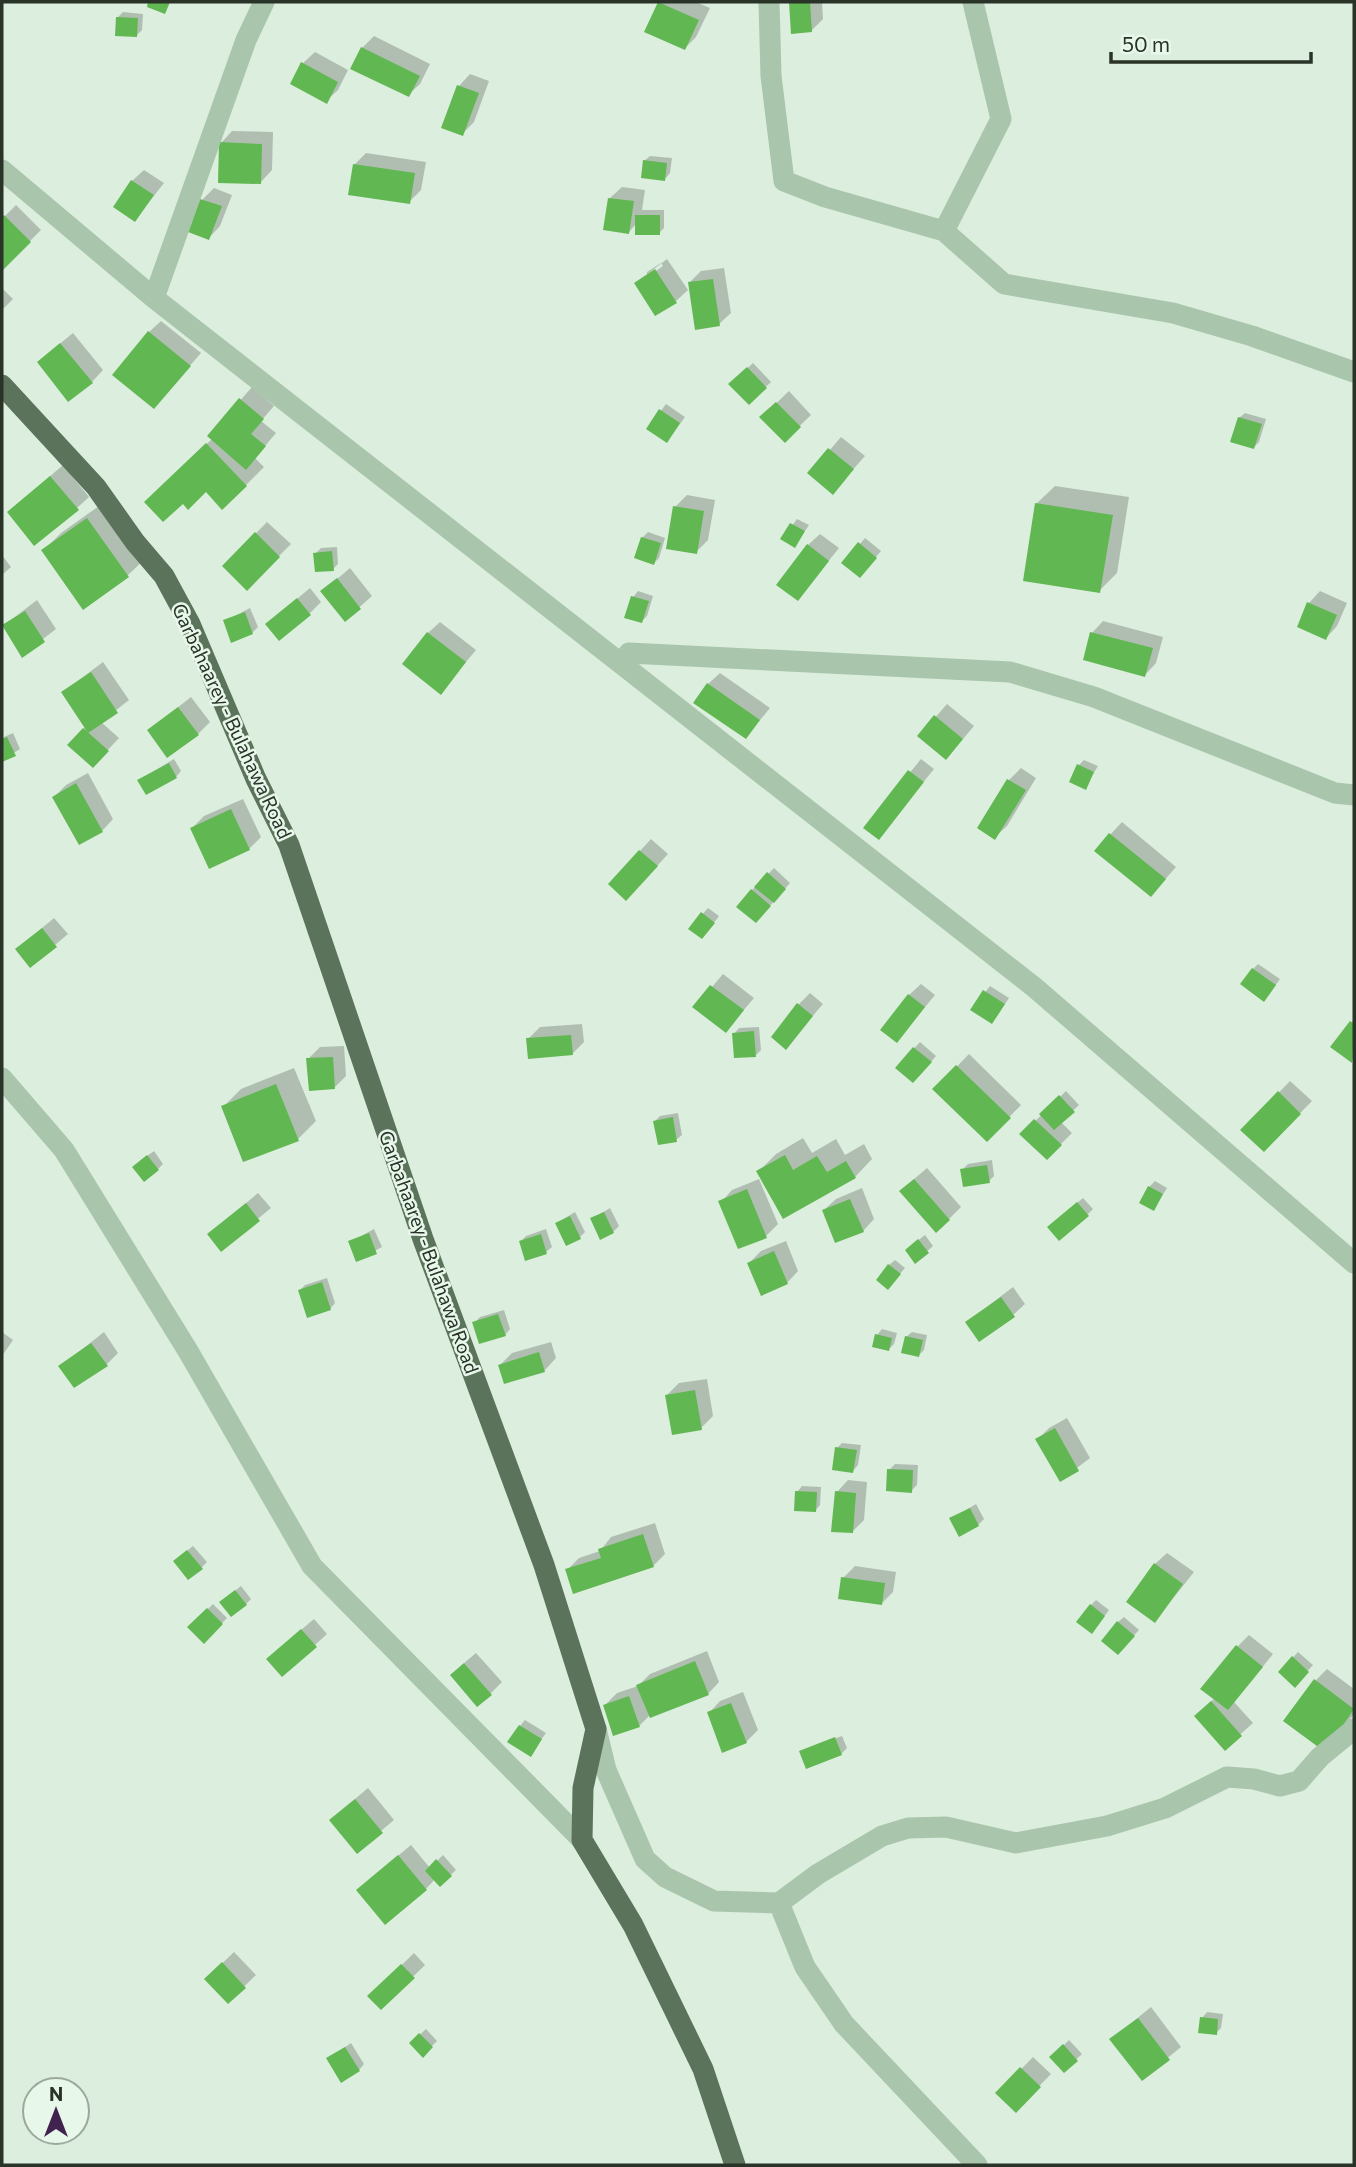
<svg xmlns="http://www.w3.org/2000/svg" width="1356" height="2167" viewBox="0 0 1356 2167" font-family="Commissioner,sans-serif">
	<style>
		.shadow { fill: #0003; fill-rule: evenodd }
		.building { fill: #61b751 }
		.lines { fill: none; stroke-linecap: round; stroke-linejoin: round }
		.minor { stroke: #a9c5ab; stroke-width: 21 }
		.major { stroke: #5c735b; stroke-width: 21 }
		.labels { text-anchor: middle; stroke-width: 5; stroke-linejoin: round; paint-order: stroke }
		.street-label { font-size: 19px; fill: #293328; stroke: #e7f7ea }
	</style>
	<rect width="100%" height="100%" fill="#dceede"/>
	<path class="shadow" d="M 660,2 L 696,2 L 710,8 L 696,37 L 685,48 L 647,31 Z
		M 791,2 L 822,2 L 823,19 L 811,31 L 792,32 Z
		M 123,12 L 143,14 L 142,30 L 137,35 L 117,18 Z
		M 374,36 L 430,64 L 420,84 L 408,95 L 362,48 Z
		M 315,52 L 348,70 L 338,90 L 326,101 L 303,63 Z
		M 470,74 L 489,81 L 474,122 L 462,134 L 459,86 Z
		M 232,131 L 273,132 L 272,170 L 261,182 L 221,143 Z
		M 366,153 L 426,162 L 421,190 L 409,202 L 354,165 Z
		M 650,156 L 672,158 L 670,173 L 665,179 L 644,161 Z
		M 144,170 L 164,183 L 135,220 L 132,181 Z
		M 622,187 L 645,190 L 642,210 L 664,210 L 664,228 L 659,233 L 637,223 L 629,232 L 610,198 Z
		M 214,188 L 232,195 L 220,226 L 209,238 L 202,200 Z
		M 16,205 L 41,230 L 2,269 L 2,219 Z
		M 667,259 L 688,290 L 676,301 L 636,283 ZM 661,263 L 663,266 L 647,277 L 647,272 Z
		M 724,268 L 731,313 L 719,324 L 689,283 L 701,271 Z
		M 2,288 L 13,299 L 2,310 Z
		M 161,321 L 201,353 L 154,407 L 149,332 Z
		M 73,333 L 103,370 L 92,382 L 51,351 Z
		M 753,363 L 771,382 L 749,403 L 731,384 Z
		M 252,387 L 274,406 L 261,421 L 276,433 L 255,458 L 264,467 L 246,485 L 206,490 L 164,484 L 212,439 L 209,436 Z
		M 789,391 L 811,415 L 785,440 L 762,417 Z
		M 666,404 L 685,417 L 672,435 L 648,428 Z
		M 1245,413 L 1266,419 L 1259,442 L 1254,447 L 1239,418 Z
		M 841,437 L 865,456 L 833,492 L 810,473 Z
		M 63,465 L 89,497 L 77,508 L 9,512 Z
		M 1055,486 L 1129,497 L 1117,573 L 1099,591 L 1037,503 Z
		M 687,495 L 715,500 L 708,540 L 696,552 L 675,507 Z
		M 106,501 L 146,558 L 128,575 L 83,607 L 43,551 L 61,533 Z
		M 797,519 L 809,525 L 795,546 L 783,538 Z
		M 267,522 L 291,544 L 247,588 L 224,566 Z
		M 648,532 L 665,538 L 659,558 L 654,563 L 642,538 Z
		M 820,534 L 839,548 L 798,599 L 808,545 Z
		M 865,538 L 881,551 L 865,570 L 844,563 Z
		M 337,547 L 338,564 L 333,569 L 315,554 L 321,548 Z
		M 2,555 L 11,567 L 2,575 Z
		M 350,568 L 372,596 L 345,620 L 323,591 Z
		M 310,588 L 321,602 L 310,613 L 267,624 Z
		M 638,591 L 653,596 L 647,616 L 642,621 L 633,597 Z
		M 1320,591 L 1347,603 L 1337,626 L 1326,638 L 1309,603 Z
		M 37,600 L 56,629 L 22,655 L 3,626 Z
		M 250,608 L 258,627 L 252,633 L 225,621 Z
		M 1103,621 L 1163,637 L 1156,663 L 1145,675 L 1092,633 Z
		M 440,622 L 476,650 L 441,692 L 428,633 Z
		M 103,662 L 129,700 L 101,722 L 119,738 L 104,754 L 69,745 L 86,726 L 63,692 Z
		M 720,673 L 770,708 L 746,737 L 708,684 Z
		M 191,697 L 210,722 L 198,734 L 149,730 Z
		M 947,704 L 974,726 L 957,746 L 919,736 Z
		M 13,733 L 20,749 L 2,760 L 2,738 Z
		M 174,759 L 181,771 L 176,777 L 139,780 Z
		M 921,759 L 934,769 L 878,838 L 865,828 Z
		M 1084,760 L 1098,766 L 1085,787 L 1079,765 Z
		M 1021,768 L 1036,778 L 1007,826 L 995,837 L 979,828 L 1009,780 Z
		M 88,773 L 113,819 L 102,831 L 54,797 L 66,785 Z
		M 243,799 L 261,837 L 249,849 L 192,828 L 204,816 Z
		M 1122,822 L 1176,867 L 1162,883 L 1096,850 Z
		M 651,839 L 668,854 L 638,887 L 640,851 Z
		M 774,868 L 790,883 L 762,915 L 752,890 Z
		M 708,908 L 719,916 L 707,932 L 690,928 Z
		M 54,918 L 68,934 L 30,966 L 17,949 Z
		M 1258,964 L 1280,979 L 1269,994 L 1253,969 Z
		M 723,974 L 754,998 L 726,1031 L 695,1007 Z
		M 921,984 L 935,995 L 897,1041 L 909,995 Z
		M 990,986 L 1009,998 L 997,1016 L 972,1009 Z
		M 810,993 L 823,1004 L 786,1047 L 798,1005 Z
		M 1354,1019 L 1354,1058 L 1352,1061 L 1333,1046 Z
		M 582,1024 L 584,1042 L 572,1054 L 528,1039 L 540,1027 Z
		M 759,1027 L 761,1050 L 756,1055 L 734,1034 L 739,1028 Z
		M 920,1042 L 936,1056 L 919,1076 L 897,1067 Z
		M 344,1046 L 346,1076 L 335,1087 L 308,1059 L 320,1047 Z
		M 969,1054 L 1021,1105 L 987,1140 L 935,1089 Z
		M 294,1068 L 316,1121 L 298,1139 L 223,1107 L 241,1089 Z
		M 1290,1081 L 1312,1101 L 1264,1150 L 1243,1130 Z
		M 1066,1091 L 1079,1105 L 1061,1122 L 1072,1133 L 1047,1158 L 1022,1134 Z
		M 678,1113 L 682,1135 L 676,1140 L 655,1121 L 660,1116 Z
		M 803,1138 L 812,1153 L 836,1139 L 845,1155 L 864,1144 L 872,1159 L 855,1177 L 758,1172 L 776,1154 Z
		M 154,1151 L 163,1164 L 158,1169 L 140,1161 Z
		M 992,1160 L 994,1176 L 989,1181 L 962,1170 L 968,1164 Z
		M 927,1168 L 961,1207 L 949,1219 L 913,1180 Z
		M 759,1179 L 778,1224 L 766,1236 L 721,1202 L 732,1190 Z
		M 1155,1181 L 1167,1188 L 1154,1209 L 1149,1187 Z
		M 862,1188 L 874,1219 L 863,1231 L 824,1210 L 836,1199 Z
		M 258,1193 L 271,1208 L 221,1249 L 209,1234 Z
		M 1083,1198 L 1093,1209 L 1088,1214 L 1054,1222 Z
		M 610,1208 L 619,1226 L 613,1232 L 592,1219 Z
		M 575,1212 L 585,1232 L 580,1237 L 557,1223 Z
		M 374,1229 L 382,1247 L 357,1260 L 350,1242 Z
		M 546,1229 L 552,1247 L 546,1252 L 521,1241 L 526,1236 Z
		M 925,1235 L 933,1246 L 916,1261 L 912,1245 Z
		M 786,1241 L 798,1271 L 787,1283 L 749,1263 L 761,1251 Z
		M 895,1260 L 905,1268 L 893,1282 L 889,1265 Z
		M 327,1278 L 335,1303 L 330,1309 L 300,1290 L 305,1285 Z
		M 1013,1287 L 1025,1304 L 1013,1315 L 967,1322 Z
		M 504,1310 L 510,1329 L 505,1335 L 474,1323 L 480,1317 Z
		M 882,1329 L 897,1333 L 894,1344 L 889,1349 L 877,1335 Z
		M 2,1332 L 13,1340 L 2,1356 Z
		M 104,1332 L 118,1353 L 107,1364 L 61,1366 Z
		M 912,1332 L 927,1335 L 924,1350 L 919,1355 L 906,1337 Z
		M 551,1342 L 556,1358 L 545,1370 L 505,1382 L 500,1365 L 512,1353 Z
		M 707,1379 L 713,1416 L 701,1428 L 667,1395 L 679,1383 Z
		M 1067,1418 L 1090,1458 L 1061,1480 L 1037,1440 L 1049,1428 Z
		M 842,1443 L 861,1445 L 858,1465 L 853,1471 L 837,1448 Z
		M 895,1464 L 918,1465 L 917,1485 L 911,1491 L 889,1470 Z
		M 848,1480 L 867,1482 L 864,1520 L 852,1532 L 837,1492 Z
		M 802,1486 L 821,1487 L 820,1505 L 815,1511 L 797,1492 Z
		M 976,1504 L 984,1519 L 978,1525 L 951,1519 Z
		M 655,1523 L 665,1554 L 653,1566 L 567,1570 L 579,1558 L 600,1551 L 611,1537 Z
		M 193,1546 L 207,1562 L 201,1568 L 180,1556 Z
		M 1167,1553 L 1194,1572 L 1155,1621 L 1155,1564 Z
		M 855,1566 L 896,1572 L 893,1592 L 881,1604 L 843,1578 Z
		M 241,1586 L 251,1599 L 246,1604 L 227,1597 Z
		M 1096,1600 L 1109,1610 L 1097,1626 L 1091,1605 Z
		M 213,1604 L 227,1618 L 204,1642 L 190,1627 Z
		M 1124,1617 L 1139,1630 L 1123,1647 L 1118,1622 Z
		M 314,1619 L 327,1634 L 282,1675 L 280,1648 Z
		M 1249,1635 L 1273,1654 L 1234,1702 L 1253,1723 L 1225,1748 L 1208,1704 L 1215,1698 L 1237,1647 Z
		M 707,1651 L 719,1682 L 708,1694 L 650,1715 L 639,1726 L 605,1705 L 617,1693 L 638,1686 L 650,1674 Z
		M 1298,1652 L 1313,1665 L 1295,1685 L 1280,1672 Z
		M 476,1653 L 502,1682 L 490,1694 L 464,1663 Z
		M 1327,1669 L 1354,1689 L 1354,1714 L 1336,1738 L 1316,1680 Z
		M 743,1692 L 758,1730 L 746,1742 L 709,1713 L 720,1701 Z
		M 525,1720 L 546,1733 L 531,1754 L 520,1726 Z
		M 842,1736 L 847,1748 L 841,1754 L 801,1751 Z
		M 368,1788 L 394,1820 L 357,1851 L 343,1809 Z
		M 411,1845 L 430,1868 L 443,1855 L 456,1870 L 440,1885 L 435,1879 L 426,1889 L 370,1879 Z
		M 234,1952 L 256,1975 L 228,2002 L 206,1979 Z
		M 414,1953 L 425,1965 L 381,2008 L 370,1996 Z
		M 1151,2007 L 1181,2047 L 1142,2079 L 1112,2039 Z
		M 1207,2012 L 1223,2014 L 1221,2028 L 1216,2033 L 1202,2018 Z
		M 426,2029 L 437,2041 L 423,2055 L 411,2043 Z
		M 1069,2040 L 1082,2054 L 1064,2071 L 1057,2052 Z
		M 351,2043 L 364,2064 L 359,2070 L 328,2059 Z
		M 1033,2057 L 1051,2074 L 1016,2110 L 998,2093 Z"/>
	<path class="building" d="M 148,2 L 170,2 L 165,14 L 147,7 Z
		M 658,2 L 699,20 L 685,50 L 644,32 Z
		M 789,2 L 810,2 L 812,32 L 791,34 Z
		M 116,17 L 138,18 L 137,37 L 115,36 Z
		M 361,47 L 420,76 L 409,97 L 350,69 Z
		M 301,62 L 338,82 L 327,104 L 290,84 Z
		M 457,85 L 479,93 L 463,136 L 441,128 Z
		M 219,142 L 262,144 L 261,184 L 218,183 Z
		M 643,160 L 667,163 L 665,181 L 641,178 Z
		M 353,164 L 415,173 L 410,204 L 348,195 Z
		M 131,180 L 154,195 L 135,222 L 113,207 Z
		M 608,198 L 634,201 L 629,234 L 603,230 Z
		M 200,199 L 222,206 L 209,240 L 188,232 Z
		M 4,215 L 31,242 L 2,271 L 2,217 Z
		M 635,215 L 660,215 L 660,235 L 635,235 Z
		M 655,269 L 677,303 L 655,316 L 634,283 Z
		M 713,279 L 720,326 L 695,330 L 688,282 Z
		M 148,331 L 191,366 L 154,409 L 112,375 Z
		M 60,343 L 93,383 L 68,402 L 37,362 Z
		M 747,367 L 767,388 L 749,405 L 728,384 Z
		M 239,398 L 264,419 L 251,434 L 266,446 L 246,470 L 207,436 Z
		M 776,402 L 801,427 L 785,443 L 759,417 Z
		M 659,409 L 680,423 L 667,443 L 646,429 Z
		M 1238,417 L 1262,424 L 1254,449 L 1230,442 Z
		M 206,443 L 247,486 L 222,510 L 206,492 L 188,510 L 183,504 L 163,522 L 144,502 Z
		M 828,448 L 854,469 L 833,495 L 807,473 Z
		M 50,476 L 79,510 L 34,546 L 7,512 Z
		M 1035,503 L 1113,515 L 1100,593 L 1023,581 Z
		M 673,506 L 704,511 L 697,554 L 666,549 Z
		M 87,518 L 129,577 L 83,610 L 41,550 Z
		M 790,523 L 805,531 L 795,548 L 780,539 Z
		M 255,532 L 280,557 L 247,591 L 222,566 Z
		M 641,537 L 661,543 L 654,565 L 634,558 Z
		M 858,542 L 877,558 L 860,578 L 841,563 Z
		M 807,544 L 829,561 L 798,601 L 776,585 Z
		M 332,551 L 334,571 L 315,572 L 313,553 Z
		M 337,578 L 361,609 L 345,622 L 320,591 Z
		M 631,596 L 649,601 L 642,623 L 624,618 Z
		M 297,598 L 311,615 L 279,641 L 265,624 Z
		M 1307,602 L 1337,615 L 1326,640 L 1297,627 Z
		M 25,611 L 45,642 L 22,658 L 2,625 Z
		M 245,612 L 253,634 L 231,643 L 223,620 Z
		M 427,632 L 466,662 L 441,695 L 402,664 Z
		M 1090,632 L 1153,648 L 1145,677 L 1083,660 Z
		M 91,672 L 118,713 L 88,733 L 61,692 Z
		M 707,683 L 760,720 L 746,739 L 693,703 Z
		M 178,707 L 199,735 L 167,758 L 147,730 Z
		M 934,715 L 963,739 L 946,760 L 917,736 Z
		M 83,728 L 109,751 L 93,768 L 67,745 Z
		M 7,737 L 16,756 L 2,762 L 2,739 Z
		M 169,763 L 177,778 L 146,795 L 137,780 Z
		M 1077,764 L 1094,772 L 1086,790 L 1069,782 Z
		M 908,770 L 924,782 L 879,840 L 863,828 Z
		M 1007,779 L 1026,790 L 995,840 L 977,828 Z
		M 76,783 L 103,832 L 79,845 L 52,797 Z
		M 231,809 L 250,850 L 209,869 L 190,828 Z
		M 1109,833 L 1166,879 L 1151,897 L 1094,851 Z
		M 639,850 L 658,866 L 626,901 L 608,884 Z
		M 767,872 L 786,889 L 774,903 L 754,887 Z
		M 751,889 L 771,906 L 756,923 L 736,907 Z
		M 701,912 L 715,923 L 702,939 L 688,929 Z
		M 42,928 L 57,947 L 30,968 L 15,949 Z
		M 1252,968 L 1276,985 L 1264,1002 L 1240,984 Z
		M 710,985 L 744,1010 L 726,1033 L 692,1007 Z
		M 983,990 L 1005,1004 L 992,1024 L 970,1010 Z
		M 908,994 L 925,1007 L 897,1043 L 880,1030 Z
		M 797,1003 L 813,1016 L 786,1050 L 771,1037 Z
		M 1350,1021 L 1354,1024 L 1352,1063 L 1330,1047 Z
		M 754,1031 L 756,1057 L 734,1058 L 732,1033 Z
		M 571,1035 L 573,1055 L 528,1059 L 526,1038 Z
		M 913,1047 L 932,1062 L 913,1083 L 895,1068 Z
		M 333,1057 L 335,1089 L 309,1091 L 306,1058 Z
		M 956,1065 L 1011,1118 L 987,1142 L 932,1089 Z
		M 276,1084 L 299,1141 L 243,1162 L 221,1106 Z
		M 1278,1091 L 1301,1114 L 1264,1152 L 1240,1130 Z
		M 1059,1095 L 1075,1112 L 1054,1130 L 1039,1114 Z
		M 673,1117 L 677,1142 L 658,1145 L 653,1121 Z
		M 1034,1119 L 1062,1145 L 1047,1160 L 1019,1134 Z
		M 147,1155 L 159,1170 L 144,1182 L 132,1167 Z
		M 785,1155 L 793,1170 L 817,1156 L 827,1172 L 846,1161 L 856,1178 L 783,1219 L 756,1171 Z
		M 987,1165 L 990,1183 L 963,1187 L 960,1169 Z
		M 914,1179 L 950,1220 L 936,1233 L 899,1191 Z
		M 1148,1186 L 1163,1194 L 1154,1211 L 1139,1203 Z
		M 747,1189 L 767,1238 L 738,1249 L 718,1201 Z
		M 850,1199 L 864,1232 L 835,1243 L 822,1210 Z
		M 1077,1202 L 1089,1216 L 1059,1241 L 1047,1227 Z
		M 246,1203 L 260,1221 L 221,1252 L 207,1234 Z
		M 604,1212 L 614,1233 L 600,1240 L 590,1218 Z
		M 570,1216 L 581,1239 L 566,1246 L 555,1223 Z
		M 369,1233 L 377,1254 L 356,1262 L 348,1241 Z
		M 541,1234 L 547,1254 L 525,1261 L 519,1241 Z
		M 918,1239 L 929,1253 L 915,1264 L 905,1250 Z
		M 774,1251 L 788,1284 L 761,1296 L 747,1263 Z
		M 888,1264 L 901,1274 L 888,1290 L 876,1280 Z
		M 322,1282 L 331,1310 L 307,1318 L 298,1290 Z
		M 1001,1297 L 1015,1317 L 979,1342 L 965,1322 Z
		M 498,1314 L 506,1336 L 479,1344 L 472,1322 Z
		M 875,1334 L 892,1338 L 889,1351 L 872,1347 Z
		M 905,1336 L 923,1340 L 919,1357 L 901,1353 Z
		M 91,1343 L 108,1366 L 74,1388 L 58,1366 Z
		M 539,1352 L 545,1372 L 504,1384 L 498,1365 Z
		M 695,1390 L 702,1430 L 672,1435 L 665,1395 Z
		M 1055,1428 L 1079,1471 L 1060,1482 L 1035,1439 Z
		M 835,1447 L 857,1450 L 853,1473 L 832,1470 Z
		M 887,1469 L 913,1470 L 912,1493 L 886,1491 Z
		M 795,1491 L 817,1492 L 816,1512 L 794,1511 Z
		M 835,1491 L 856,1493 L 853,1533 L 831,1532 Z
		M 970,1508 L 979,1526 L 959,1537 L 949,1518 Z
		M 643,1534 L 654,1567 L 573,1594 L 565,1569 L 601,1558 L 598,1549 Z
		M 187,1550 L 203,1569 L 188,1580 L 173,1561 Z
		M 1154,1563 L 1183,1584 L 1155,1623 L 1126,1602 Z
		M 841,1577 L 885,1583 L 882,1605 L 838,1599 Z
		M 235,1590 L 247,1605 L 231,1617 L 219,1602 Z
		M 1090,1604 L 1105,1616 L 1092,1634 L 1076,1622 Z
		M 207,1608 L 223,1624 L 204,1644 L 187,1627 Z
		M 1117,1621 L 1135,1636 L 1118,1655 L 1101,1641 Z
		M 301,1629 L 317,1647 L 282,1677 L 266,1659 Z
		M 1236,1645 L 1263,1667 L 1228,1710 L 1200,1689 Z
		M 1292,1656 L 1309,1672 L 1295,1688 L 1278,1672 Z
		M 695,1661 L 709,1695 L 650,1718 L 636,1685 Z
		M 464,1663 L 492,1695 L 477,1707 L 450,1675 Z
		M 1314,1679 L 1354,1709 L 1325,1752 L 1283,1721 Z
		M 629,1696 L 640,1727 L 613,1736 L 603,1705 Z
		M 1211,1701 L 1242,1736 L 1225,1751 L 1194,1716 Z
		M 731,1703 L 747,1743 L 722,1753 L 707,1712 Z
		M 519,1725 L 542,1739 L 531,1757 L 507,1742 Z
		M 835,1737 L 842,1755 L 806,1769 L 799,1751 Z
		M 355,1799 L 383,1833 L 357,1854 L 329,1820 Z
		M 398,1855 L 427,1890 L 385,1925 L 356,1890 Z
		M 436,1859 L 452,1876 L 440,1887 L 425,1871 Z
		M 222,1962 L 246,1988 L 228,2004 L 204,1979 Z
		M 401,1964 L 415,1978 L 381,2010 L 367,1996 Z
		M 1200,2017 L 1218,2019 L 1217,2035 L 1198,2033 Z
		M 1138,2018 L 1170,2060 L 1142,2081 L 1109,2039 Z
		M 419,2033 L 433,2047 L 423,2058 L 409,2043 Z
		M 1063,2044 L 1078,2061 L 1064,2073 L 1049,2057 Z
		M 345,2047 L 360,2071 L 341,2083 L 326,2058 Z
		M 1020,2067 L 1041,2087 L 1016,2113 L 995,2093 Z"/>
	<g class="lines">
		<path class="minor" d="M 769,2 L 771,76 L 784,181 L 825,197 L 944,231 L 1004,284 L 1173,313 L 1252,336 L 1354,372
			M 2,170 L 154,298 L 1034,987 L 1354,1263
			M 944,231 L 1001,119 L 973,2
			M 154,298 L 246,40 L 264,2
			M 622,662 L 629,653 L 1010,672 L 1094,697 L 1335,793 L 1354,795
			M 2,1078 L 64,1150 L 188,1351 L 312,1566 L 582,1840
			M 596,1729 L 606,1770 L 645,1859 L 665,1877 L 714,1901 L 779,1903 L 818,1874 L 882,1836 L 908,1828 L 946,1827 L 1016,1843 L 1107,1826 L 1165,1808 L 1227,1777 L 1254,1779 L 1280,1786 L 1299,1781 L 1320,1757 L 1354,1729
			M 779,1903 L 805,1967 L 844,2024 L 977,2165"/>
		<path class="major" d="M 2,385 L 96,487 L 135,542 L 164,576 L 190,624 L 256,779 L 289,845 L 423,1239 L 544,1565 L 596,1729 L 583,1788 L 582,1840 L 633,1925 L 703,2069 L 735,2165"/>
	</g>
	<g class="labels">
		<g class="street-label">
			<text transform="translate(232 721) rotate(65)" y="7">Garbahaarey - Bulahawa Road</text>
			<text transform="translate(429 1252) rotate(70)" y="7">Garbahaarey - Bulahawa Road</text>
		</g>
	</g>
	<rect width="1356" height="2167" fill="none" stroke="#293328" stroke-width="7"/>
	<g transform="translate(56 2111)"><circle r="33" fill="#e7f7ea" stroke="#9ba99c" stroke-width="2"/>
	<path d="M0-5L12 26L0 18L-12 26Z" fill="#41234f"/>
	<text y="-10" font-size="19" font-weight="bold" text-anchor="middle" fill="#293328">N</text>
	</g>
	<path d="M1111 52v10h200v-10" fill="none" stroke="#293328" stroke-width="3.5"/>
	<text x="1122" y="52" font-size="21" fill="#293328" stroke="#e7f7ea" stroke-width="5" paint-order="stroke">50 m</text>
</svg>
